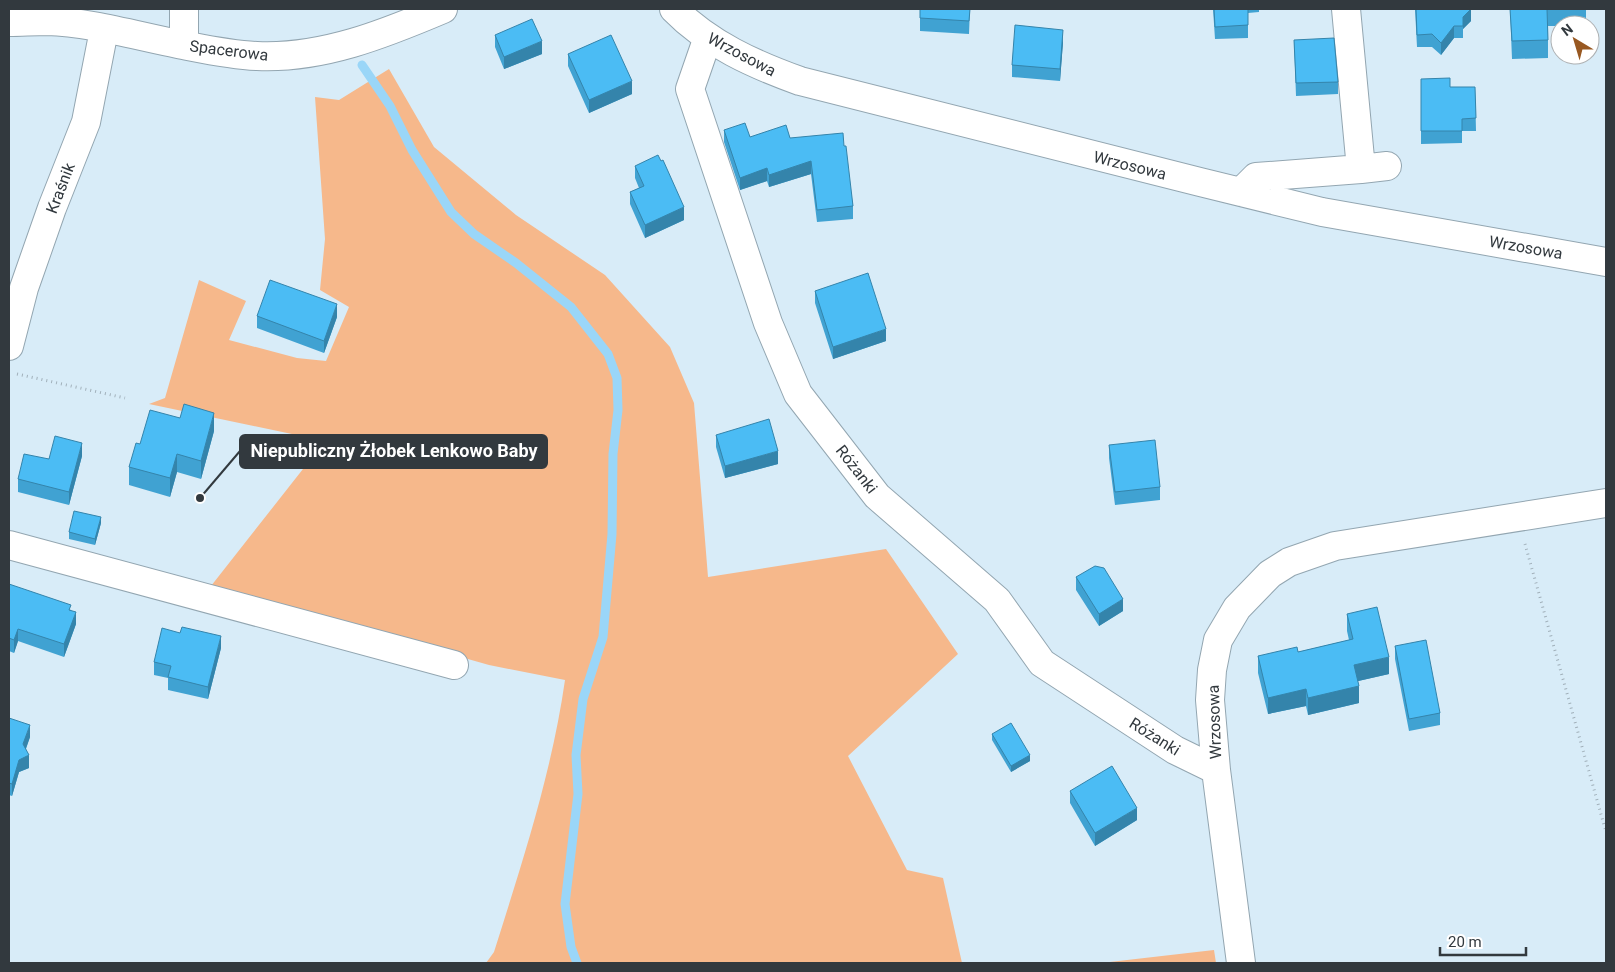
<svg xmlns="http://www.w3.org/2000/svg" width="1615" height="972" viewBox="0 0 1615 972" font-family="Roboto,sans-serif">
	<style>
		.green { fill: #f6b88b }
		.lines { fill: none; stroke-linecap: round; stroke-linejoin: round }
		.stream { stroke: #9ad6f8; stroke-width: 9 }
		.minor-casing { stroke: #93a6b1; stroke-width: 30 }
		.path { stroke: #a1b0ba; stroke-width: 3; stroke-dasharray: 1 4; stroke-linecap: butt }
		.minor { stroke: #fff; stroke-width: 28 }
		.wall { fill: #40a2d2 }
		.shaded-wall { fill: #3484ab }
		.building { fill: #4bbcf4; stroke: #3484ab }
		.labels { text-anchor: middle; stroke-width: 4; stroke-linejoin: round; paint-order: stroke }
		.street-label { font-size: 16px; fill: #32393e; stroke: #fff }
		.leader { fill: none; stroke: #32393e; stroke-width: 2 }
		.callout-dot { fill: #32393e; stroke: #fff; stroke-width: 2 }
		.callout { fill: #32393e; stroke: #32393e; stroke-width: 2 }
		.callout-label { font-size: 18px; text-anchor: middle; font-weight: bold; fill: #fff }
	</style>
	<rect width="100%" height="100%" fill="#d8ecf8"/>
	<path class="green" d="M 389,69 L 434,147 L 516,215 L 605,275 L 670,347 L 694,403 L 708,577 L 886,549 L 958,654 L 848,756 L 907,870 L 943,878 L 962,963 L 486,963 L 494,952 C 522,863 552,772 565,680 L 489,665 L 211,586 L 325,441 L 149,404 L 165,398 L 199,280 L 246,301 L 229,340 L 297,358 L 326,361 L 349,307 L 320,290 L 325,239 L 315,97 L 339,100 Z
		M 1214,950 L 1216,963 L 1101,963 Z"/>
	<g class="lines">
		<path class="stream" d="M 362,65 L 390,106 L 412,150 L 451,212 L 474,234 L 516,263 L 571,307 L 608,354 L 617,378 L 618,410 L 613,454 L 612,534 L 603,637 L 583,699 L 576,755 L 578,794 L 565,904 L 571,947 L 577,963"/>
		<defs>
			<path id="minor" d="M 184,9 L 184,45
				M 674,9 C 708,44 755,65 800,81 L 1200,182 L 1322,212 L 1606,262
				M 1346,9 L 1361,169
				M 9,22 C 21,22 34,21 47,21 C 89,22 137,36 178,44 C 204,49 230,55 257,56 C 322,59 384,34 443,9
				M 708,37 L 690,89 L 768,323 L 798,394 L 877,496 L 997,600 L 1042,663 L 1175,750 L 1216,770
				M 1241,192 L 1256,177 L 1361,169 L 1387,166
				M 9,346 L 24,288 L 52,208 L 86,122 L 104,30
				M 9,545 L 454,665
				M 1241,963 L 1216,770 L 1210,700 L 1212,670 L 1218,640 L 1237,608 L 1270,574 L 1289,562 L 1335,546 L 1606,503"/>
		</defs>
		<use href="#minor" class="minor-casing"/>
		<path class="path" d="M 17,374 L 125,398
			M 1525,544 L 1606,832"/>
		<use href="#minor" class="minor"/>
	</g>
	<path class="wall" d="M 970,9 L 969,34 L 920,31 L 920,18 Z
		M 1213,9 L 1259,9 L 1259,12 L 1248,13 L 1248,38 L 1215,39 Z
		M 1415,9 L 1471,9 L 1471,21 L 1463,29 L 1463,38 L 1454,38 L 1441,55 L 1432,47 L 1417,47 Z
		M 1510,9 L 1586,9 L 1586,25 L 1560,25 L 1560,26 L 1548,26 L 1548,58 L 1512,59 Z
		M 495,35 L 542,54 L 504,69 L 495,47 Z
		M 1294,40 L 1338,82 L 1338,94 L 1296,96 Z
		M 1063,42 L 1060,81 L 1012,77 L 1012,65 Z
		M 568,54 L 632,94 L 589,113 L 568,66 Z
		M 1421,79 L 1450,87 L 1475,87 L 1476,131 L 1462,131 L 1462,143 L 1421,144 Z
		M 724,130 L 750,137 L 790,138 L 844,146 L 853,206 L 853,219 L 817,222 L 811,174 L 769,187 L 767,181 L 740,190 L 724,142 Z
		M 635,166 L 684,220 L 645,238 L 630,204 L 630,192 L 639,188 L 635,178 Z
		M 815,291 L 886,341 L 833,359 L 815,303 Z
		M 257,316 L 337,317 L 324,353 L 257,328 Z
		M 214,431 L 201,479 L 177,472 L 170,497 L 129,485 L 129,467 L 140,444 Z
		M 716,435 L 778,464 L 725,478 L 716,447 Z
		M 1109,445 L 1160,487 L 1160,500 L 1115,505 L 1109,458 Z
		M 82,456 L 69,505 L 18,492 L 18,479 L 49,459 Z
		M 101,523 L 95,545 L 69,539 L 69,532 Z
		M 1076,577 L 1123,611 L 1099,626 L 1076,590 Z
		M 9,584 L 71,610 L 76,624 L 64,657 L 18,641 L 14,653 L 9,651 Z
		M 1347,614 L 1389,674 L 1358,681 L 1359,703 L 1308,715 L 1306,706 L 1268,714 L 1258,673 L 1258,656 L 1298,652 L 1349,640 L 1347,631 Z
		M 1395,646 L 1440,713 L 1440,725 L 1409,731 L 1395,659 Z
		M 221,648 L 208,699 L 168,690 L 168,678 L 154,675 L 154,662 Z
		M 9,718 L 30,737 L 26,749 L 29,768 L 19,772 L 12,796 L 9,795 Z
		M 992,734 L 1030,761 L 1011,772 L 992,740 Z
		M 1070,791 L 1137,820 L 1095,846 L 1070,803 Z"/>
	<path class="shaded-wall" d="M 1471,9 L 1471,21 L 1463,29 L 1463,17 Z
		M 1454,26 L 1454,38 L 1441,55 L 1441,43 Z
		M 1063,30 L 1063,42 L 1060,81 L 1060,69 Z
		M 542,41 L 542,54 L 504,69 L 504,57 Z
		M 632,81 L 632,94 L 589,113 L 589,100 Z
		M 811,161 L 811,174 L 769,187 L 769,175 Z
		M 767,168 L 767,181 L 740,190 L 740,178 Z
		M 684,207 L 684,220 L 645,238 L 645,225 Z
		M 337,304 L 337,317 L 324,353 L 324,341 Z
		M 886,329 L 886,341 L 833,359 L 833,347 Z
		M 214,413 L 214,431 L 201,479 L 201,461 Z
		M 82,443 L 82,456 L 69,505 L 69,492 Z
		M 778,451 L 778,464 L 725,478 L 725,466 Z
		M 177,454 L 177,472 L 170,497 L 170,478 Z
		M 101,517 L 101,523 L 95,545 L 95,539 Z
		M 1123,599 L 1123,611 L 1099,626 L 1099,614 Z
		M 76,612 L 76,624 L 64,657 L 64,644 Z
		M 18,629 L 18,641 L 14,653 L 14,640 Z
		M 221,636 L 221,648 L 208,699 L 208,687 Z
		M 1389,657 L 1389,674 L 1354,682 L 1354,665 Z
		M 1359,686 L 1359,703 L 1308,715 L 1308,698 Z
		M 1306,689 L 1306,706 L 1268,714 L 1268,698 Z
		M 30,725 L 30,737 L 23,756 L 23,744 Z
		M 29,755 L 29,768 L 19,772 L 12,796 L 12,784 L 19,760 Z
		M 1030,755 L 1030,761 L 1011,772 L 1011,766 Z
		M 1137,808 L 1137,820 L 1095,846 L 1095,833 Z"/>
	<path class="building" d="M 920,9 L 970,9 L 969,21 L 920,18 Z
		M 1214,9 L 1248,9 L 1248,25 L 1215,27 Z
		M 1416,9 L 1471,9 L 1463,17 L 1463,26 L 1454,26 L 1441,43 L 1432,34 L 1417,35 Z
		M 1510,9 L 1547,9 L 1548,40 L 1512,41 Z
		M 532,19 L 542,41 L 504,57 L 495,35 Z
		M 1015,25 L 1063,30 L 1060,69 L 1012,65 Z
		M 611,35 L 632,81 L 589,100 L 568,54 Z
		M 1334,38 L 1338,82 L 1296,83 L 1294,40 Z
		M 1450,78 L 1450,87 L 1475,87 L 1476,118 L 1462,119 L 1462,131 L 1421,131 L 1421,79 Z
		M 745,123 L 750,137 L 786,125 L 790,138 L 843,133 L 844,146 L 846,146 L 853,206 L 817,210 L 811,161 L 769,175 L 767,168 L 740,178 L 724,130 Z
		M 658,155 L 661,161 L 663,160 L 684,207 L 645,225 L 630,192 L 644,186 L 635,166 Z
		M 868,273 L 886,329 L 833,347 L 815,291 Z
		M 270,280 L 337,304 L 324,341 L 257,316 Z
		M 184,404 L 214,413 L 201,461 L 177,454 L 170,478 L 129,467 L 136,443 L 140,444 L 150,410 L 180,418 Z
		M 769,419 L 778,451 L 725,466 L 716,435 Z
		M 55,436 L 82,443 L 69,492 L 18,479 L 24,454 L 49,459 Z
		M 1155,440 L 1160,487 L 1115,492 L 1109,445 Z
		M 74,511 L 101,517 L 95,539 L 69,532 Z
		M 1095,566 L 1104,568 L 1123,599 L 1099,614 L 1076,577 Z
		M 9,584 L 71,605 L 69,610 L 76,612 L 64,644 L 18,629 L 14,640 L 9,638 Z
		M 1377,607 L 1389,657 L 1354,665 L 1359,686 L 1308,698 L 1306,689 L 1268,698 L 1258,656 L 1297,647 L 1298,652 L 1353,639 L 1347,614 Z
		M 182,627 L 221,636 L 208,687 L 168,677 L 171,666 L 154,662 L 162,628 L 180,633 Z
		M 1426,640 L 1440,713 L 1409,719 L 1395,646 Z
		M 9,718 L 30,725 L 23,744 L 29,755 L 19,760 L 12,784 L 9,783 Z
		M 1011,723 L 1030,755 L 1011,766 L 992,734 Z
		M 1112,766 L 1137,808 L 1095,833 L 1070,791 Z"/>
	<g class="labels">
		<g class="street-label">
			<text transform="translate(229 50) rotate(7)" y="6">Spacerowa</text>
			<text transform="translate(742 54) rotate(28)" y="6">Wrzosowa</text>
			<text transform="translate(1130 165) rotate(14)" y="6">Wrzosowa</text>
			<text transform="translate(60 188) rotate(-69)" y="6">Kraśnik</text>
			<text transform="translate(1526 247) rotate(10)" y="6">Wrzosowa</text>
			<text transform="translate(857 469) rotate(52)" y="6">Różanki</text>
			<text transform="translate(1214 722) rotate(-92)" y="6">Wrzosowa</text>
			<text transform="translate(1155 736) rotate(32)" y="6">Różanki</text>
		</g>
	</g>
	<path class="leader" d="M200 498L240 451"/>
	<circle class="callout-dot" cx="200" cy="498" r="5"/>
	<rect class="callout" x="240" y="435" width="307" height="33" rx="5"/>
	<g class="callout-label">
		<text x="394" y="457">Niepubliczny Żłobek Lenkowo Baby</text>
	</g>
	<rect width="1615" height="972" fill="none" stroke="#32393e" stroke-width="20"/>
	<g transform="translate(1575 40) rotate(322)"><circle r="24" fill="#ffffff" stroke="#adb0b2"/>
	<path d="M0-4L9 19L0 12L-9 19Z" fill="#985821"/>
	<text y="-8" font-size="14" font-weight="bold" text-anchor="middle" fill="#32393e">N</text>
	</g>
	<path d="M1440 947v8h86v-8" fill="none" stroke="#32393e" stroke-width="2.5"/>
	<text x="1448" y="947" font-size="15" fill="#32393e" stroke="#ffffff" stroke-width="4" paint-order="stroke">20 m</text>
</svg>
